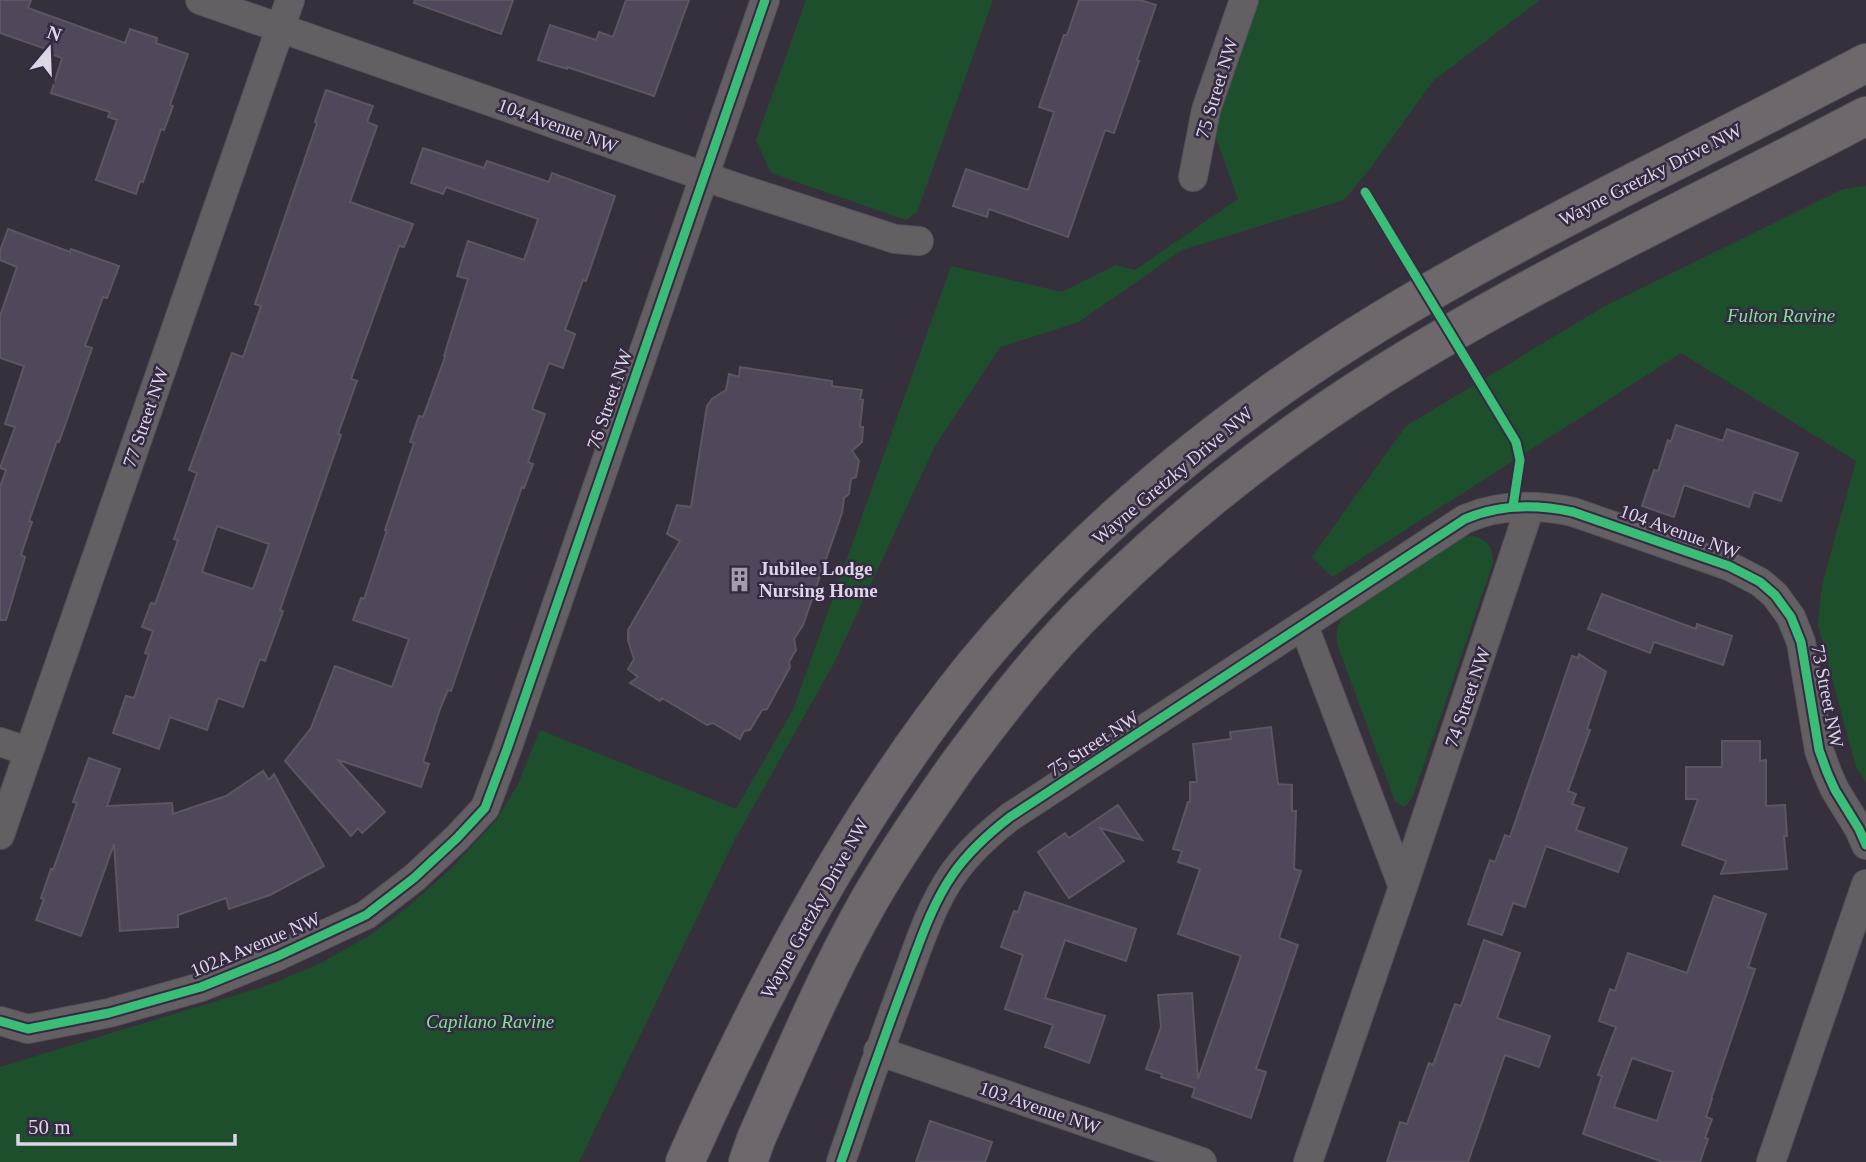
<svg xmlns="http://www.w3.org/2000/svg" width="1866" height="1162" viewBox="0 0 1866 1162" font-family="'Times New Roman',serif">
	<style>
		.green { fill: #1e4f2d }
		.building { fill: #51475b; stroke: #5c5662; stroke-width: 2; fill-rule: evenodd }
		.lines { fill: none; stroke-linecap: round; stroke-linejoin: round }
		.street-casing { stroke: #544f5b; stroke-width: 30 }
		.primary-casing { stroke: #544f5b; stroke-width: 40 }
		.street { stroke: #645f62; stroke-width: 28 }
		.primary { stroke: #6e676c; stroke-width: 38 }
		.cycleway-casing { stroke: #362a43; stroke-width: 13 }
		.cycleway { stroke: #3abd76; stroke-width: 9 }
		.labels { text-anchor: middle; stroke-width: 5; stroke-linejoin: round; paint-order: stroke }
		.street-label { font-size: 19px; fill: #ddd6e6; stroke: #362a43 }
		.park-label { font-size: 19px; font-style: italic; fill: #7ce393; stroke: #362a43 }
		.poi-label { font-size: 19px; font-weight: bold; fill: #ddd6e6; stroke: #362a43; text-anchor: start }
	</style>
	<rect width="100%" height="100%" fill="#36303d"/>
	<path class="green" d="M 806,0 L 993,0 L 917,212 L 906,220 L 771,173 L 756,140 Z
		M 1244,0 L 1540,0 L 1433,81 L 1372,166 L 1344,200 L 1182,250 L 1079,322 L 1000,347 L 935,446 L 834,663 L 735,839 L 579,1162 L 0,1162 L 0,1067 L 269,985 L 321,963 L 367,937 L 403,911 L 452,868 L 497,819 L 518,784 L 540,730 L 736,809 L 793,710 L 951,266 L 1062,292 L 1116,265 L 1135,270 L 1238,199 L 1206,110 Z
		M 1866,186 L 1866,782 L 1856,767 L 1818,625 L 1822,585 L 1856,461 L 1681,353 L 1332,577 L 1312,557 L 1406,426 L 1605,306 L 1843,189 Z
		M 1471,536 C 1487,538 1494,548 1493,563 L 1413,796 L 1407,805 L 1403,807 L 1395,801 L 1337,644 L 1337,628 L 1346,612 L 1463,537 Z"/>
	<path class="building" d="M 0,0 L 31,0 L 28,8 L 125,43 L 130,29 L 157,38 L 156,43 L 188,54 L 170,105 L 173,106 L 164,130 L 161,129 L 143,182 L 140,181 L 136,194 L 96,180 L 117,120 L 108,117 L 110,112 L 51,93 L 62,58 L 48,53 L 49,50 L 0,33 Z
		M 415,0 L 513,0 L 501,34 L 414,3 Z
		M 626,0 L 689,0 L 654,96 L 567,67 L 567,69 L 538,60 L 550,25 L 596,40 L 599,32 L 613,37 Z
		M 1079,0 L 1140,0 L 1156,5 L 1137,60 L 1139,61 L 1114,133 L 1105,130 L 1068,237 L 989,209 L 987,217 L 953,206 L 966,169 L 1028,190 L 1054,112 L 1039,107 L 1064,35 L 1067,35 Z
		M 326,90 L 373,106 L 367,122 L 377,126 L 350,202 L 413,224 L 404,247 L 399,246 L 351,379 L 357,381 L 338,434 L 341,435 L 280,610 L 283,611 L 265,661 L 260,659 L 243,707 L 218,698 L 207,730 L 170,717 L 159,749 L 113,733 L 126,696 L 134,698 L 149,654 L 145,653 L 153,631 L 142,627 L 151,603 L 155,604 L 178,540 L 174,539 L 197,473 L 189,470 L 232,353 L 243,357 L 261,306 L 255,304 L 317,123 L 315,122 ZM 217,526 L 269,544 L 253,589 L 202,572 Z
		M 423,148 L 484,168 L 487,161 L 549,182 L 552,173 L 615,196 L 586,281 L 583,280 L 565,330 L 575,334 L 563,368 L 549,363 L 532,409 L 545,414 L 528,462 L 533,464 L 524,488 L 522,487 L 499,551 L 451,691 L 448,690 L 440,709 L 423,762 L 429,764 L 421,787 L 338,760 L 385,812 L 362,833 L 358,828 L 351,836 L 285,761 L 311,728 L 335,666 L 392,687 L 409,639 L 353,620 L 361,598 L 364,599 L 387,530 L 385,530 L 414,443 L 410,442 L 419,416 L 423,417 L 445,357 L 444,356 L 468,279 L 457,276 L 468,241 L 524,260 L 538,219 L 446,187 L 443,194 L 411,183 Z
		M 8,229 L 70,252 L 71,249 L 119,266 L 107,298 L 103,297 L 85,346 L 92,348 L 65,425 L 59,442 L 57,441 L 29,521 L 32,522 L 21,555 L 25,557 L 6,620 L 0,620 L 0,487 L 6,470 L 0,468 L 15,427 L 5,424 L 24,366 L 0,358 L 0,316 L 17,267 L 0,260 L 0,251 Z
		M 740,367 L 832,381 L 832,386 L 862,390 L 860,399 L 863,400 L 860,427 L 863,427 L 862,442 L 852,451 L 859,461 L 856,477 L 851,479 L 849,494 L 844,498 L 842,513 L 803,625 L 794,639 L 796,650 L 789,662 L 790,667 L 767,709 L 762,710 L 750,730 L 744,731 L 740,739 L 713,723 L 707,725 L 662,698 L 660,701 L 630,683 L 638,677 L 628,669 L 634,659 L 628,640 L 628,630 L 680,541 L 667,534 L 677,505 L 691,507 L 707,406 L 712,399 L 726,390 L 729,374 L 739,377 Z
		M 1676,425 L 1723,441 L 1727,429 L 1798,453 L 1781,501 L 1754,492 L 1749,507 L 1684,485 L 1674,517 L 1642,506 L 1654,470 L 1658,471 L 1668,440 L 1671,442 Z
		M 1602,594 L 1696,629 L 1697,624 L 1732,636 L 1723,665 L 1654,642 L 1650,653 L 1588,629 Z
		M 1579,654 L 1606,672 L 1587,729 L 1590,730 L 1568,791 L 1576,794 L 1572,804 L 1584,808 L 1576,830 L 1627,848 L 1618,872 L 1546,846 L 1525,907 L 1513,903 L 1502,935 L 1468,924 L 1490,860 L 1495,862 L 1505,835 L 1510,837 L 1572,656 L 1578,658 Z
		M 1271,727 L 1278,784 L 1292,785 L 1292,811 L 1296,811 L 1294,869 L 1301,871 L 1279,938 L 1298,945 L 1256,1069 L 1266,1072 L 1251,1118 L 1192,1097 L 1195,1088 L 1161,1077 L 1162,1074 L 1146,1069 L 1161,1027 L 1158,995 L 1192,993 L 1198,1079 L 1241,956 L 1178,934 L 1200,869 L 1178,862 L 1182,851 L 1173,849 L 1188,802 L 1190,802 L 1190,782 L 1197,782 L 1193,744 L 1231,739 L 1230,732 Z
		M 1722,741 L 1760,741 L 1760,761 L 1766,760 L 1766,806 L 1785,805 L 1787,836 L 1784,836 L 1787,869 L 1721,874 L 1726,861 L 1682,845 L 1698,799 L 1686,799 L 1686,767 L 1722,767 Z
		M 89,758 L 120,769 L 107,806 L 172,803 L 173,814 L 226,796 L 263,771 L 269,780 L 274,774 L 324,866 L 270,895 L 229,909 L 226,898 L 178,915 L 178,927 L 120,931 L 114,844 L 81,936 L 36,920 L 44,899 L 41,898 L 51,869 L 53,870 L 77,803 L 73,802 Z
		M 1118,805 L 1142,840 L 1100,828 L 1124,861 L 1069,898 L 1038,852 L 1065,833 L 1069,838 Z
		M 1025,892 L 1136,929 L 1126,961 L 1065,940 L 1045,998 L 1105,1016 L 1089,1063 L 1045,1047 L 1053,1025 L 1005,1009 L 1023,955 L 1001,947 L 1014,911 L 1018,912 Z
		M 1714,896 L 1766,914 L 1748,967 L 1755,969 L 1711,1099 L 1712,1099 L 1706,1117 L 1712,1119 L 1705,1138 L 1708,1139 L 1700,1162 L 1663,1162 L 1583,1134 L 1602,1076 L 1598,1075 L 1616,1027 L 1599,1021 L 1610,989 L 1615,991 L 1628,953 L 1687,973 ZM 1632,1058 L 1673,1072 L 1657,1121 L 1614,1107 Z
		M 1484,940 L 1520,953 L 1497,1018 L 1550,1036 L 1539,1067 L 1505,1055 L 1468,1162 L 1387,1162 L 1400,1122 L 1407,1124 L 1429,1063 L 1433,1065 L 1455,1004 L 1461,1006 Z
		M 930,1121 L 992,1142 L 985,1162 L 916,1162 Z"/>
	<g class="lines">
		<defs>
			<path id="street" d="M 200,0 L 732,186 L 895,239 L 919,241
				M 1193,177 L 1206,110 L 1244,0
				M 1304,626 L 1403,887
				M 0,742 L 28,751
				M 0,835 L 290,0
				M 0,1021 L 28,1029 L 109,1013 L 201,987 L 278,956 L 366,915 L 414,878 L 457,838 L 485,808 L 507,749 L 765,0
				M 878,1051 L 1202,1162
				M 841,1162 C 862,1099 884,1037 907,976 C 920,941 932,904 953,874 C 969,851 988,834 1010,817 L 1465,519 C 1500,504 1536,504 1573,512 L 1729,566 L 1760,582 L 1775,595 L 1791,617 L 1801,642 L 1819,750 L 1827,772 L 1835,790 L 1859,829 L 1866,845
				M 1308,1162 L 1403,887 L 1530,507
				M 1771,1162 L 1866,884"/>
			<path id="primary" d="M 685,1162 C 703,1121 722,1081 742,1041 C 807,908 881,781 974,666 C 1068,552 1181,454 1303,371 C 1409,299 1522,240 1636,181 C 1713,142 1790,103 1866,63
				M 748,1162 L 756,1139 C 792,1058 826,976 870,899 C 896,854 926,811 956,768 C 999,710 1044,651 1096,601 C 1181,517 1277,441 1377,378 C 1534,279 1703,202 1866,116"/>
		</defs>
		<use href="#street" class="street-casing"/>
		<use href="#primary" class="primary-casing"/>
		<use href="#street" class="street"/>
		<use href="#primary" class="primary"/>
		<defs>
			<path id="cycleway" d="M 1365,192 L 1516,442 L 1520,460 L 1513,506
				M 0,1021 L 28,1029 L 109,1013 L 201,987 L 278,956 L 366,915 L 414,878 L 457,838 L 485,808 L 507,749 L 765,0
				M 841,1162 C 862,1099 884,1037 907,976 C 920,941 932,904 953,874 C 969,851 988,834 1010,817 L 1465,519 C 1500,504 1536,504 1573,512 L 1729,566 L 1760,582 L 1775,595 L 1791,617 L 1801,642 L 1819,750 L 1827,772 L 1835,790 L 1859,829 L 1866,845"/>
		</defs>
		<use href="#cycleway" class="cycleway-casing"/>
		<use href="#cycleway" class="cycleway"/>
	</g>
	<defs>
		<symbol id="building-bare" viewBox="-9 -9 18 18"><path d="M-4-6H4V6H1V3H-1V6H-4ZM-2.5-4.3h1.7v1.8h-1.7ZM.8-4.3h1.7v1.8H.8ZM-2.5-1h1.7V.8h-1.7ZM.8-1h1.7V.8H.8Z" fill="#a39cab" stroke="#362a43" stroke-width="2.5" paint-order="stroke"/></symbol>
	</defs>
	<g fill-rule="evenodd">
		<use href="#building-bare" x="722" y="562" width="35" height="35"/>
	</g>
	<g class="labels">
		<g class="street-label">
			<text transform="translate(1216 88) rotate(-73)" y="7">75 Street NW</text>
			<text transform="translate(558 125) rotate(20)" y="7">104 Avenue NW</text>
			<text transform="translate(1650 174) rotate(-27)" y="7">Wayne Gretzky Drive NW</text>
			<text transform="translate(609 399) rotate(-71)" y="7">76 Street NW</text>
			<text transform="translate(145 417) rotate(-71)" y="7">77 Street NW</text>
			<text transform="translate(1172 475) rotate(-40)" y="7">Wayne Gretzky Drive NW</text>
			<text transform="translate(1680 531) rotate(20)" y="7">104 Avenue NW</text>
			<text transform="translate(1828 696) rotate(79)" y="7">73 Street NW</text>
			<text transform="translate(1467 697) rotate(-71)" y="7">74 Street NW</text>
			<text transform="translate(1093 743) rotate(-33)" y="7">75 Street NW</text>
			<text transform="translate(814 908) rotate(-61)" y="7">Wayne Gretzky Drive NW</text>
			<text transform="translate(255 944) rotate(-23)" y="7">102A Avenue NW</text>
			<text transform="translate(1040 1107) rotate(19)" y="7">103 Avenue NW</text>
		</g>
		<g class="park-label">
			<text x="1781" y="322">Fulton Ravine</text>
			<text x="490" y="1028">Capilano Ravine</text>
		</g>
		<g class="poi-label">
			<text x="759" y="575">Jubilee Lodge<tspan x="759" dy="22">Nursing Home</tspan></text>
		</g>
	</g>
	<g transform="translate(49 49) rotate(19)" stroke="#362a43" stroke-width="5" paint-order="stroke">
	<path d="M0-5L12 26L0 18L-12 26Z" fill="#ddd6e6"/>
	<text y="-10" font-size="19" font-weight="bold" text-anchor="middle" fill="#ddd6e6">N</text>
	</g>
	<path d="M18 1134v10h217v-10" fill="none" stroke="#ddd6e6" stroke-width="3.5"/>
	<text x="28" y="1134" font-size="21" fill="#ddd6e6" stroke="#362a43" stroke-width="5" paint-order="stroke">50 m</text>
</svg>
